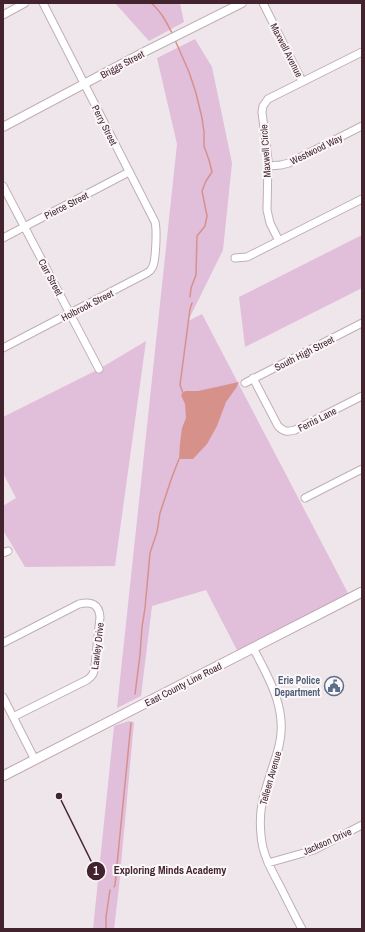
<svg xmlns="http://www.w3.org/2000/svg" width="365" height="932" viewBox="0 0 365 932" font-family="'Archivo Narrow',sans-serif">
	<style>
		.green { fill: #e1beda }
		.water { fill: #d7918b }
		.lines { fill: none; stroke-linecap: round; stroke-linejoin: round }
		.stream { stroke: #d7918b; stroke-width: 1.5 }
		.minor-casing { stroke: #bfafb6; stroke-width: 9 }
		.tertiary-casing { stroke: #bfafb6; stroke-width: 10 }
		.secondary-casing { stroke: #bfa6b0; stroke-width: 11 }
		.minor { stroke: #fff; stroke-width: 7 }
		.tertiary { stroke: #fff; stroke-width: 8 }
		.secondary { stroke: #fff; stroke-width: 9 }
		.labels { text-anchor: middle; stroke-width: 4; stroke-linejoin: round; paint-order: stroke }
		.street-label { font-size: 10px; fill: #43232e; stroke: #fbf7f9 }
		.service-label { font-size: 10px; font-weight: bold; fill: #4e5e75; stroke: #fbf7f9; text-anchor: end }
		.leader { fill: none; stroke: #43232e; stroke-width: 1.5 }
		.callout-dot { fill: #43232e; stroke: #fbf7f9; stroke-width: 1.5 }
		.mark-label { font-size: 12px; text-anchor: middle; font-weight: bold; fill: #fff }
		.callout-label { font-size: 11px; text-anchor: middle; font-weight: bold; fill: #43232e; stroke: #fbf7f9; stroke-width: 4; stroke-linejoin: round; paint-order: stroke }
	</style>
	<rect width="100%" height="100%" fill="#efe6eb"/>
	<path class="green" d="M 115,3 L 180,3 L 184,22 L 149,41 Z
		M 195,39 L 212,67 L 232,163 L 223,250 L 188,321 L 202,314 L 349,595 L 239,654 L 206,590 L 152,606 L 141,696 L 117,708 L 177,144 L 157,58 Z
		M 362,235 L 362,288 L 245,347 L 239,297 Z
		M 146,341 L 115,566 L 25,567 L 3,530 L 3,506 L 16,498 L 3,473 L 3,417 L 99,369 Z
		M 129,721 L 134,722 L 119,887 L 114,929 L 93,929 L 114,726 Z"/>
	<path class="water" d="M 239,382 L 236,388 L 226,402 L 217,426 L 207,444 L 193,459 L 179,459 L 180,443 L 182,428 L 186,418 L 185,404 L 181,395 L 185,391 L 198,391 Z"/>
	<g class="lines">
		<path class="stream" d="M 151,3 C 161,11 167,23 173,35
			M 175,40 L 189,72 L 196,93 L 202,118 L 204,132 L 204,146 L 209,160 L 212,172 L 206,181 L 202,191 L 207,216 L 205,226 L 197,236 L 196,275 L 191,288 L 190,297
			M 183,393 L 180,385 L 190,309 L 192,303
			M 135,694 L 140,655 L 142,627 L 145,608 L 150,553 L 157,532 L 160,513 L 172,477 L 179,459
			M 114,887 L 115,885 L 131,723
			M 106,929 L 106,917 L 110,890"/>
		<defs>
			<path id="minor" d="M 263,3 L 302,81
				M 3,15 L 25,3
				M 268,166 L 281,165 L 289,163 L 362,126
				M 3,186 L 99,369
				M 3,238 L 129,172
				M 279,241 L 270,223 L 267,210 L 268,160 L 262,112 L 263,106 L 268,99 L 362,52
				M 235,258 L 247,257 L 362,199
				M 3,348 L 147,273 C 149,272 151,270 152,268 C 156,262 157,230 155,222 L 43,3
				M 253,378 L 278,426 C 284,432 287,432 295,430 L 362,396
				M 245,383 L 362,323
				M 305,498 L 362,469
				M 3,553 L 8,551
				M 3,643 L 79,604 C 91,601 99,604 100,617 L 95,666 C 94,673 93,676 87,680 L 13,717
				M 253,648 C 269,678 288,710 279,746 C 274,765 266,784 262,804 C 260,814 260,825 261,835 C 262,854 272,871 281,888 C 288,902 295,916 302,929
				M 3,697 L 35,760
				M 268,863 L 314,850 L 362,825"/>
			<path id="tertiary" d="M 3,127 L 146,51 L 242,3"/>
			<path id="secondary" d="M 3,776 L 362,592"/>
		</defs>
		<use href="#minor" class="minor-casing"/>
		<use href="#tertiary" class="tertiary-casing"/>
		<use href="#secondary" class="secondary-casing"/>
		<use href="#minor" class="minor"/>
		<use href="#tertiary" class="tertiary"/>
		<use href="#secondary" class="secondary"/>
	</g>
	<defs>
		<symbol id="civic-ring" viewBox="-11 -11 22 22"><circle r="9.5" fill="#fbf7f9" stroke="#5c6f8a" stroke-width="1.5"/><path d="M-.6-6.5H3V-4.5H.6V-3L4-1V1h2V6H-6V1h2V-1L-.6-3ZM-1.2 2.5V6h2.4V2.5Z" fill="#5c6f8a"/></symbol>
	</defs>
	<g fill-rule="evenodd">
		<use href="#civic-ring" x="323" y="675" width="22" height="22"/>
	</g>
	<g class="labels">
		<g class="street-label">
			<text transform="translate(287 50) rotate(63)" y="4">Maxwell Avenue</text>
			<text transform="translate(122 64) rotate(-28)" y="4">Briggs Street</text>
			<text transform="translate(105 125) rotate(63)" y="4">Perry Street</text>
			<text transform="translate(316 149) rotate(-26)" y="4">Westwood Way</text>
			<text transform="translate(265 151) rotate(-94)" y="4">Maxwell Circle</text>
			<text transform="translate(66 205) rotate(-27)" y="4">Pierce Street</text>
			<text transform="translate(51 277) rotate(62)" y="4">Carr Street</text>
			<text transform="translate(87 305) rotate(-27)" y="4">Holbrook Street</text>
			<text transform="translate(304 353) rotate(-27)" y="4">South High Street</text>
			<text transform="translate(317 419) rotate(-27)" y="4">Ferris Lane</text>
			<text transform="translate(97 646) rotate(-83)" y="4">Lawley Drive</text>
			<text transform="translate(183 684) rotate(-27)" y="4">East County Line Road</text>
			<text transform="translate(270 778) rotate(-74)" y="4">Telleen Avenue</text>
			<text transform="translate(327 841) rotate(-24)" y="4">Jackson Drive</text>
		</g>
		<g class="service-label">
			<text x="320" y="684">Erie Police<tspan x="320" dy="12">Department</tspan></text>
		</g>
	</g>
	<path class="leader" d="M59 796L96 871"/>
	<g class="callout-dot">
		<circle cx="59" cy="796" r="4"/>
		<circle cx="96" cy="871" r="10"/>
	</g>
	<g class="mark-label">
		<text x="96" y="875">1</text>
	</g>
	<g class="callout-label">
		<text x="170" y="874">Exploring Minds Academy</text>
	</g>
	<rect width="365" height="932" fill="none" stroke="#43232e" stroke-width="8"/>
</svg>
